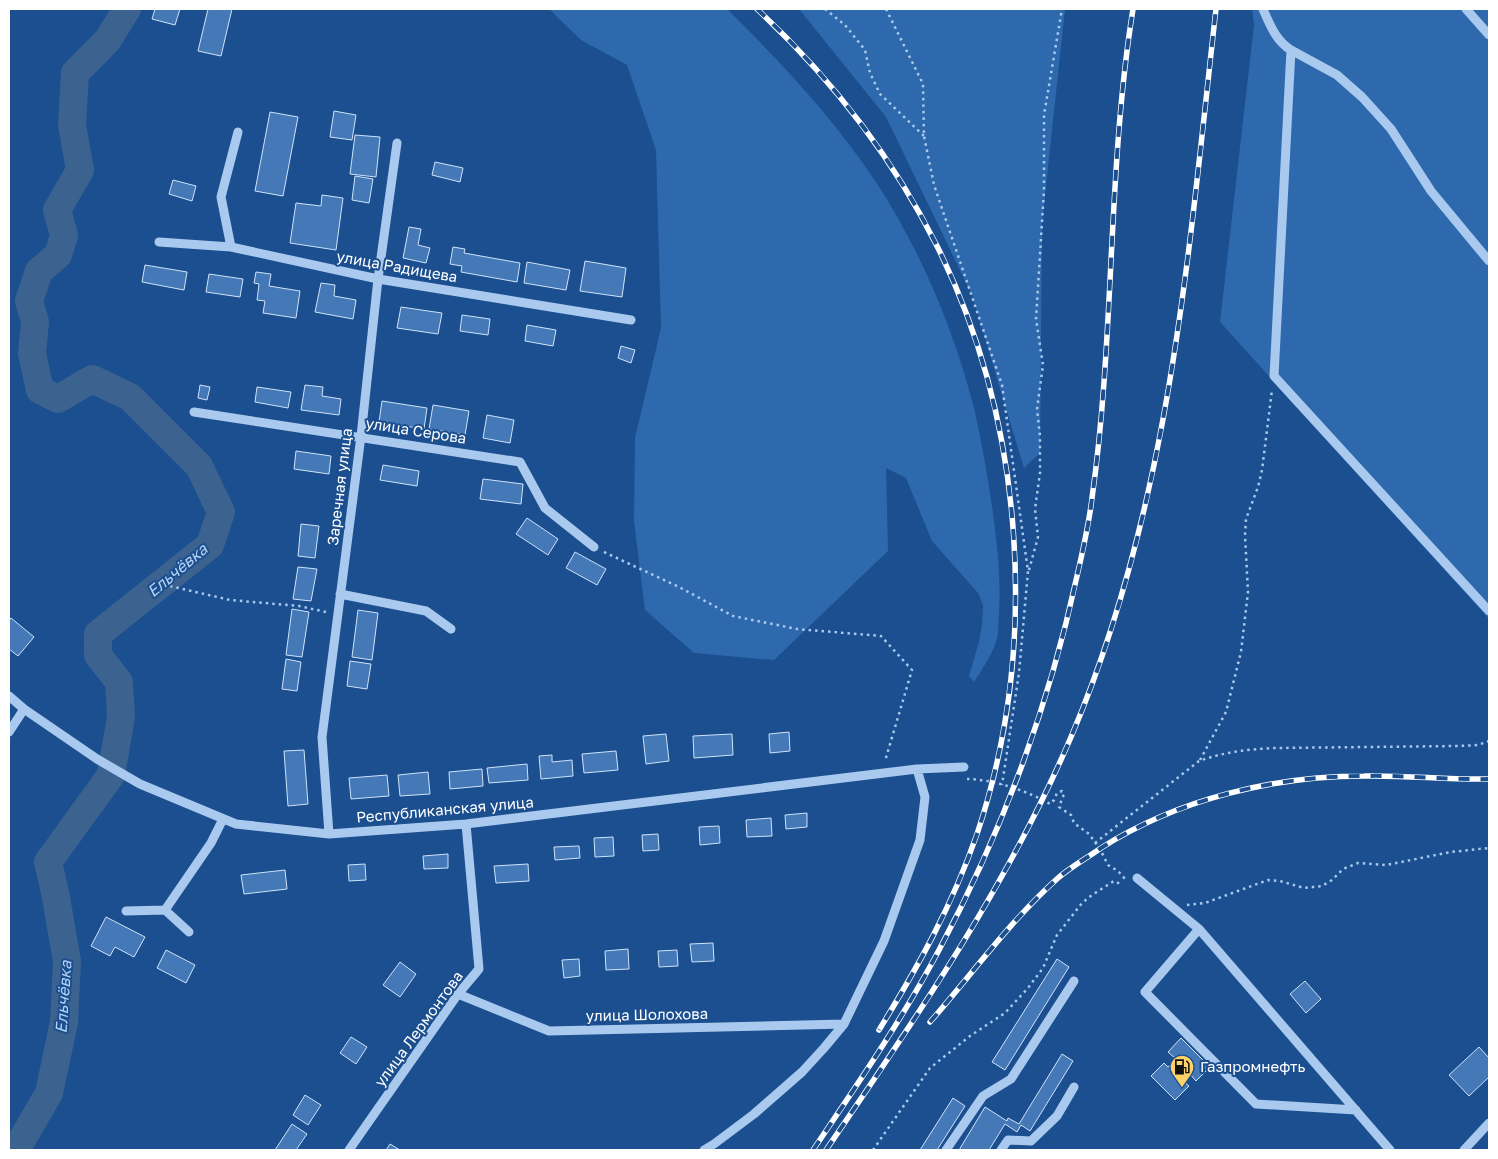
<svg xmlns="http://www.w3.org/2000/svg" width="1498" height="1159" viewBox="0 0 1498 1159" font-family="'Golos Text',sans-serif">
	<style>
		.green { fill: #2e69ad }
		.lines { fill: none; stroke-linecap: round; stroke-linejoin: round }
		.river { stroke: #3c6290; stroke-width: 28 }
		.building { fill: #4478b7; stroke: #cfe3fa }
		.path { stroke: #a9c9ee; stroke-width: 2.5; stroke-dasharray: 2.5 4; stroke-linecap: butt }
		.minor { stroke: #a9c9ee; stroke-width: 9 }
		.rail-casing { stroke: #fff; stroke-width: 5.5 }
		.rail { stroke: #1b4f8f; stroke-width: 4; stroke-dasharray: 11; stroke-linecap: butt }
		.labels { text-anchor: middle; stroke-width: 4; stroke-linejoin: round; paint-order: stroke }
		.street-label { font-size: 15px; fill: #fff; stroke: #1b4f8f }
		.poi-label { font-size: 15px; fill: #fff; stroke: #1b4f8f; text-anchor: start }
		.water-label { font-size: 16px; font-style: italic; fill: #b5d3f5; stroke: #1b4f8f }
	</style>
	<rect width="100%" height="100%" fill="#1b4f8f"/>
	<path class="green" d="M 549,9 L 727,9 C 781,62 834,119 876,182 C 921,251 955,332 975,412 C 982,443 987,474 992,506 C 997,542 1001,576 999,612 C 998,621 999,631 997,639 C 992,655 983,668 974,682 L 969,676 L 979,642 L 982,625 L 983,605 L 978,593 L 932,541 L 906,478 L 886,468 L 888,551 L 774,660 L 694,653 L 645,610 L 634,521 L 635,438 L 661,328 L 656,150 L 627,65 L 581,40 Z
		M 799,9 L 1065,9 L 1042,223 L 1040,453 L 1024,468 L 972,295 L 886,117 Z
		M 1252,9 L 1489,9 L 1489,619 L 1220,322 L 1254,25 Z"/>
	<g class="lines">
		<path class="river" d="M 16,1150 L 49,1093 L 64,1022 L 67,961 L 55,892 L 48,862 L 111,775 L 121,717 L 119,682 L 98,655 L 98,634 L 210,545 L 221,512 L 199,466 L 130,397 L 92,379 L 58,399 L 40,390 L 32,353 L 35,322 L 29,301 L 39,271 L 58,255 L 64,235 L 57,210 L 80,170 L 72,125 L 75,73 L 107,41 L 127,9"/>
	</g>
	<path class="building" d="M 155,9 L 180,9 L 175,25 L 152,19 Z
		M 208,9 L 232,9 L 221,56 L 198,51 Z
		M 334,111 L 356,115 L 352,140 L 330,137 Z
		M 270,112 L 298,117 L 283,196 L 255,191 Z
		M 355,135 L 380,137 L 376,177 L 350,174 Z
		M 435,162 L 463,168 L 460,182 L 432,175 Z
		M 355,176 L 373,179 L 369,203 L 352,200 Z
		M 173,180 L 196,186 L 192,201 L 169,194 Z
		M 322,195 L 343,198 L 336,250 L 290,243 L 296,203 L 321,206 Z
		M 409,227 L 421,229 L 418,245 L 430,248 L 426,263 L 403,258 Z
		M 453,247 L 465,249 L 464,253 L 520,263 L 517,282 L 461,272 L 462,266 L 450,264 Z
		M 585,261 L 626,268 L 622,297 L 580,291 Z
		M 527,262 L 570,270 L 566,290 L 524,283 Z
		M 145,265 L 187,272 L 184,290 L 142,282 Z
		M 256,272 L 271,274 L 269,286 L 300,291 L 296,318 L 263,313 L 265,301 L 257,300 L 259,284 L 254,283 Z
		M 209,274 L 243,279 L 240,297 L 206,292 Z
		M 321,283 L 335,285 L 334,296 L 356,300 L 353,319 L 315,312 Z
		M 401,307 L 442,313 L 438,334 L 397,328 Z
		M 462,315 L 490,319 L 488,335 L 460,331 Z
		M 527,325 L 556,330 L 553,346 L 525,341 Z
		M 621,346 L 635,350 L 631,363 L 618,358 Z
		M 200,385 L 210,387 L 207,400 L 198,398 Z
		M 305,385 L 323,387 L 322,396 L 341,399 L 339,415 L 301,410 Z
		M 257,387 L 291,392 L 288,408 L 255,402 Z
		M 382,401 L 427,408 L 424,429 L 379,422 Z
		M 433,405 L 469,411 L 465,435 L 429,429 Z
		M 487,415 L 514,420 L 510,443 L 483,438 Z
		M 296,451 L 331,456 L 329,474 L 294,469 Z
		M 383,465 L 419,471 L 417,486 L 380,480 Z
		M 483,479 L 523,484 L 521,504 L 480,499 Z
		M 527,518 L 558,539 L 548,555 L 516,534 Z
		M 301,524 L 319,526 L 315,558 L 298,556 Z
		M 575,552 L 606,569 L 597,585 L 566,568 Z
		M 298,567 L 317,569 L 311,601 L 293,599 Z
		M 292,609 L 309,612 L 302,657 L 286,655 Z
		M 358,610 L 378,613 L 372,660 L 352,657 Z
		M 11,618 L 34,637 L 18,656 L 9,649 L 9,621 Z
		M 286,659 L 301,662 L 297,691 L 282,689 Z
		M 350,661 L 371,664 L 367,689 L 347,686 Z
		M 789,732 L 790,751 L 770,753 L 769,734 Z
		M 666,734 L 669,761 L 646,764 L 643,736 Z
		M 732,734 L 733,755 L 694,758 L 693,736 Z
		M 304,750 L 308,804 L 288,806 L 284,751 Z
		M 616,751 L 618,770 L 584,773 L 582,754 Z
		M 552,755 L 552,762 L 572,760 L 573,776 L 541,779 L 539,756 Z
		M 527,764 L 528,780 L 489,783 L 487,768 Z
		M 482,769 L 483,786 L 450,789 L 449,772 Z
		M 428,772 L 430,794 L 400,796 L 398,775 Z
		M 387,775 L 389,796 L 351,799 L 349,778 Z
		M 807,813 L 807,827 L 786,829 L 785,815 Z
		M 771,818 L 772,836 L 747,837 L 746,820 Z
		M 719,826 L 720,843 L 700,845 L 699,827 Z
		M 658,834 L 659,850 L 643,851 L 642,835 Z
		M 613,837 L 614,856 L 595,857 L 594,838 Z
		M 579,846 L 580,858 L 555,860 L 554,847 Z
		M 448,854 L 448,868 L 424,869 L 423,856 Z
		M 365,864 L 366,880 L 349,881 L 348,865 Z
		M 528,864 L 529,881 L 496,883 L 494,866 Z
		M 285,870 L 287,889 L 244,894 L 241,875 Z
		M 106,917 L 145,937 L 134,957 L 115,947 L 110,956 L 91,946 Z
		M 713,943 L 714,961 L 692,962 L 690,944 Z
		M 628,949 L 629,969 L 606,970 L 605,951 Z
		M 166,950 L 195,965 L 186,983 L 157,968 Z
		M 677,950 L 678,966 L 659,967 L 658,951 Z
		M 579,959 L 580,976 L 564,978 L 562,960 Z
		M 1057,959 L 1069,967 L 1005,1070 L 992,1062 Z
		M 400,962 L 416,974 L 400,997 L 383,985 Z
		M 1305,981 L 1321,999 L 1306,1013 L 1290,994 Z
		M 351,1037 L 367,1047 L 356,1064 L 340,1053 Z
		M 1181,1038 L 1210,1067 L 1196,1081 L 1190,1074 L 1183,1081 L 1189,1086 L 1175,1100 L 1151,1076 L 1164,1063 L 1168,1067 L 1176,1059 L 1168,1052 Z
		M 1479,1047 L 1489,1058 L 1489,1077 L 1469,1096 L 1449,1075 Z
		M 1062,1054 L 1073,1061 L 1030,1131 L 1021,1125 L 1017,1132 L 1005,1124 L 989,1150 L 959,1150 L 985,1107 L 1007,1121 L 1008,1118 L 1019,1124 Z
		M 305,1095 L 321,1105 L 308,1125 L 293,1115 Z
		M 953,1098 L 965,1106 L 937,1150 L 920,1150 Z
		M 292,1124 L 307,1134 L 296,1150 L 275,1150 Z
		M 390,1144 L 400,1150 L 386,1150 Z"/>
	<g class="lines">
		<path class="path" d="M 825,9 L 845,25 L 865,50 L 870,73 L 880,94 L 924,136
			M 886,9 L 923,84 L 924,136 L 934,185 L 1002,385 L 1028,571 L 1019,673 L 1002,785
			M 604,552 L 679,587 L 733,616 L 797,629 L 881,636 L 912,670 L 885,761
			M 1029,570 L 1038,537 L 1035,509 L 1040,473 L 1040,436 L 1037,409 L 1043,365 L 1036,319 L 1044,190 L 1044,115 L 1062,9
			M 170,586 L 230,600 L 299,606 L 326,612
			M 1200,760 L 1226,712 L 1241,652 L 1248,592 L 1245,535 L 1246,519 L 1258,487 L 1262,470 L 1272,390
			M 967,779 C 992,779 1028,791 1050,804 L 1054,800 L 1057,793 L 1062,791 L 1064,794 L 1059,807 L 1071,815 L 1074,823 L 1089,834 L 1100,849 L 1108,865 L 1118,871 L 1126,880
			M 1095,843 L 1199,761 C 1224,752 1249,749 1276,748 L 1459,746 L 1478,745 L 1489,741
			M 1187,905 L 1205,903 L 1268,880 L 1280,881 L 1304,888 L 1322,886 L 1332,880 L 1343,869 L 1358,863 L 1386,865 L 1451,852 L 1489,848
			M 873,1150 L 930,1068 L 970,1036 L 1005,1013 L 1028,988 L 1043,968 L 1057,935 L 1082,903 L 1092,895 L 1114,881 L 1123,885"/>
		<path class="minor" d="M 1263,9 C 1270,25 1276,41 1291,50 L 1274,376 L 1489,611
			M 1466,9 L 1489,35
			M 1291,50 L 1337,75 L 1362,97 L 1391,129 L 1431,191 L 1489,261
			M 159,242 L 231,247 L 378,279 L 631,320
			M 231,247 L 221,197 L 238,132
			M 194,412 L 520,462 L 545,508 L 594,547
			M 340,594 L 426,611 L 451,629
			M 9,696 L 24,709 L 97,759 L 140,784 L 236,824 L 329,834 L 466,824 L 917,769 L 964,767
			M 9,732 L 24,709
			M 329,834 L 322,737 L 361,436 L 378,279 L 397,143
			M 1137,878 L 1199,929 L 1390,1150
			M 126,911 L 165,910
			M 1199,929 L 1145,992 L 1256,1104 L 1356,1110
			M 189,932 L 165,910 L 211,843 L 223,819
			M 458,994 L 549,1031 L 844,1024
			M 349,1150 L 458,994 L 479,969 L 466,824
			M 704,1150 L 714,1144 L 754,1114 L 802,1072 L 824,1048 L 844,1024 L 884,941 L 920,840 L 925,797 L 917,769
			M 946,1150 L 983,1096 L 1011,1079 L 1074,981
			M 1001,1150 L 1008,1140 L 1031,1141 L 1057,1116 L 1074,1087
			M 1464,1150 L 1489,1123"/>
		<defs>
			<path id="rail" d="M 757,9 C 830,77 892,156 937,246 C 1025,423 1040,646 977,834 C 952,906 919,965 879,1030
				M 930,1022 C 972,974 1010,921 1058,878 C 1072,866 1087,858 1101,848 C 1178,799 1274,776 1364,776 C 1406,775 1448,780 1489,779
				M 813,1150 C 857,1085 902,1020 939,950 C 1002,832 1049,706 1077,576 C 1083,550 1089,524 1092,498 C 1115,336 1107,171 1133,9
				M 826,1150 C 916,1018 1008,885 1071,737 C 1170,505 1188,256 1216,9"/>
		</defs>
		<use href="#rail" class="rail-casing"/>
		<use href="#rail" class="rail"/>
	</g>
	<defs>
		<symbol id="fuel-pin" viewBox="-11 -11 22 30"><path d="M0 17L-7.5 6A9.5 9.5 0 1 1 7.5 6Z" fill="#ffd166" stroke="#1b4f8f"/><path d="M-5.5-6h7V0h2V4h1.3V-2.5L3-4.5l.8-.8L6-3V5H2.5V1h-1V6h-7ZM-4.2-4.7v3.2H.2V-4.7Z" fill="#111"/></symbol>
	</defs>
	<g fill-rule="evenodd">
		<use href="#fuel-pin" x="1168" y="1053" width="28" height="38"/>
	</g>
	<g class="labels">
		<g class="street-label">
			<text transform="translate(397 267) rotate(10)" y="5">улица Радищева</text>
			<text transform="translate(416 431) rotate(9)" y="5">улица Серова</text>
			<text transform="translate(340 487) rotate(-83)" y="5">Заречная улица</text>
			<text transform="translate(445 810) rotate(-5)" y="5">Республиканская улица</text>
			<text transform="translate(647 1015) rotate(-1)" y="5">улица Шолохова</text>
			<text transform="translate(419 1029) rotate(-54)" y="5">улица Лермонтова</text>
		</g>
		<g class="poi-label">
			<text x="1200" y="1072">Газпромнефть</text>
		</g>
		<g class="water-label">
			<text transform="translate(177 570) rotate(-40)" y="6">Ельчёвка</text>
			<text transform="translate(63 997) rotate(-86)" y="6">Ельчёвка</text>
		</g>
	</g>
	<rect width="1498" height="1159" fill="none" stroke="#ffffff" stroke-width="20"/>
</svg>
